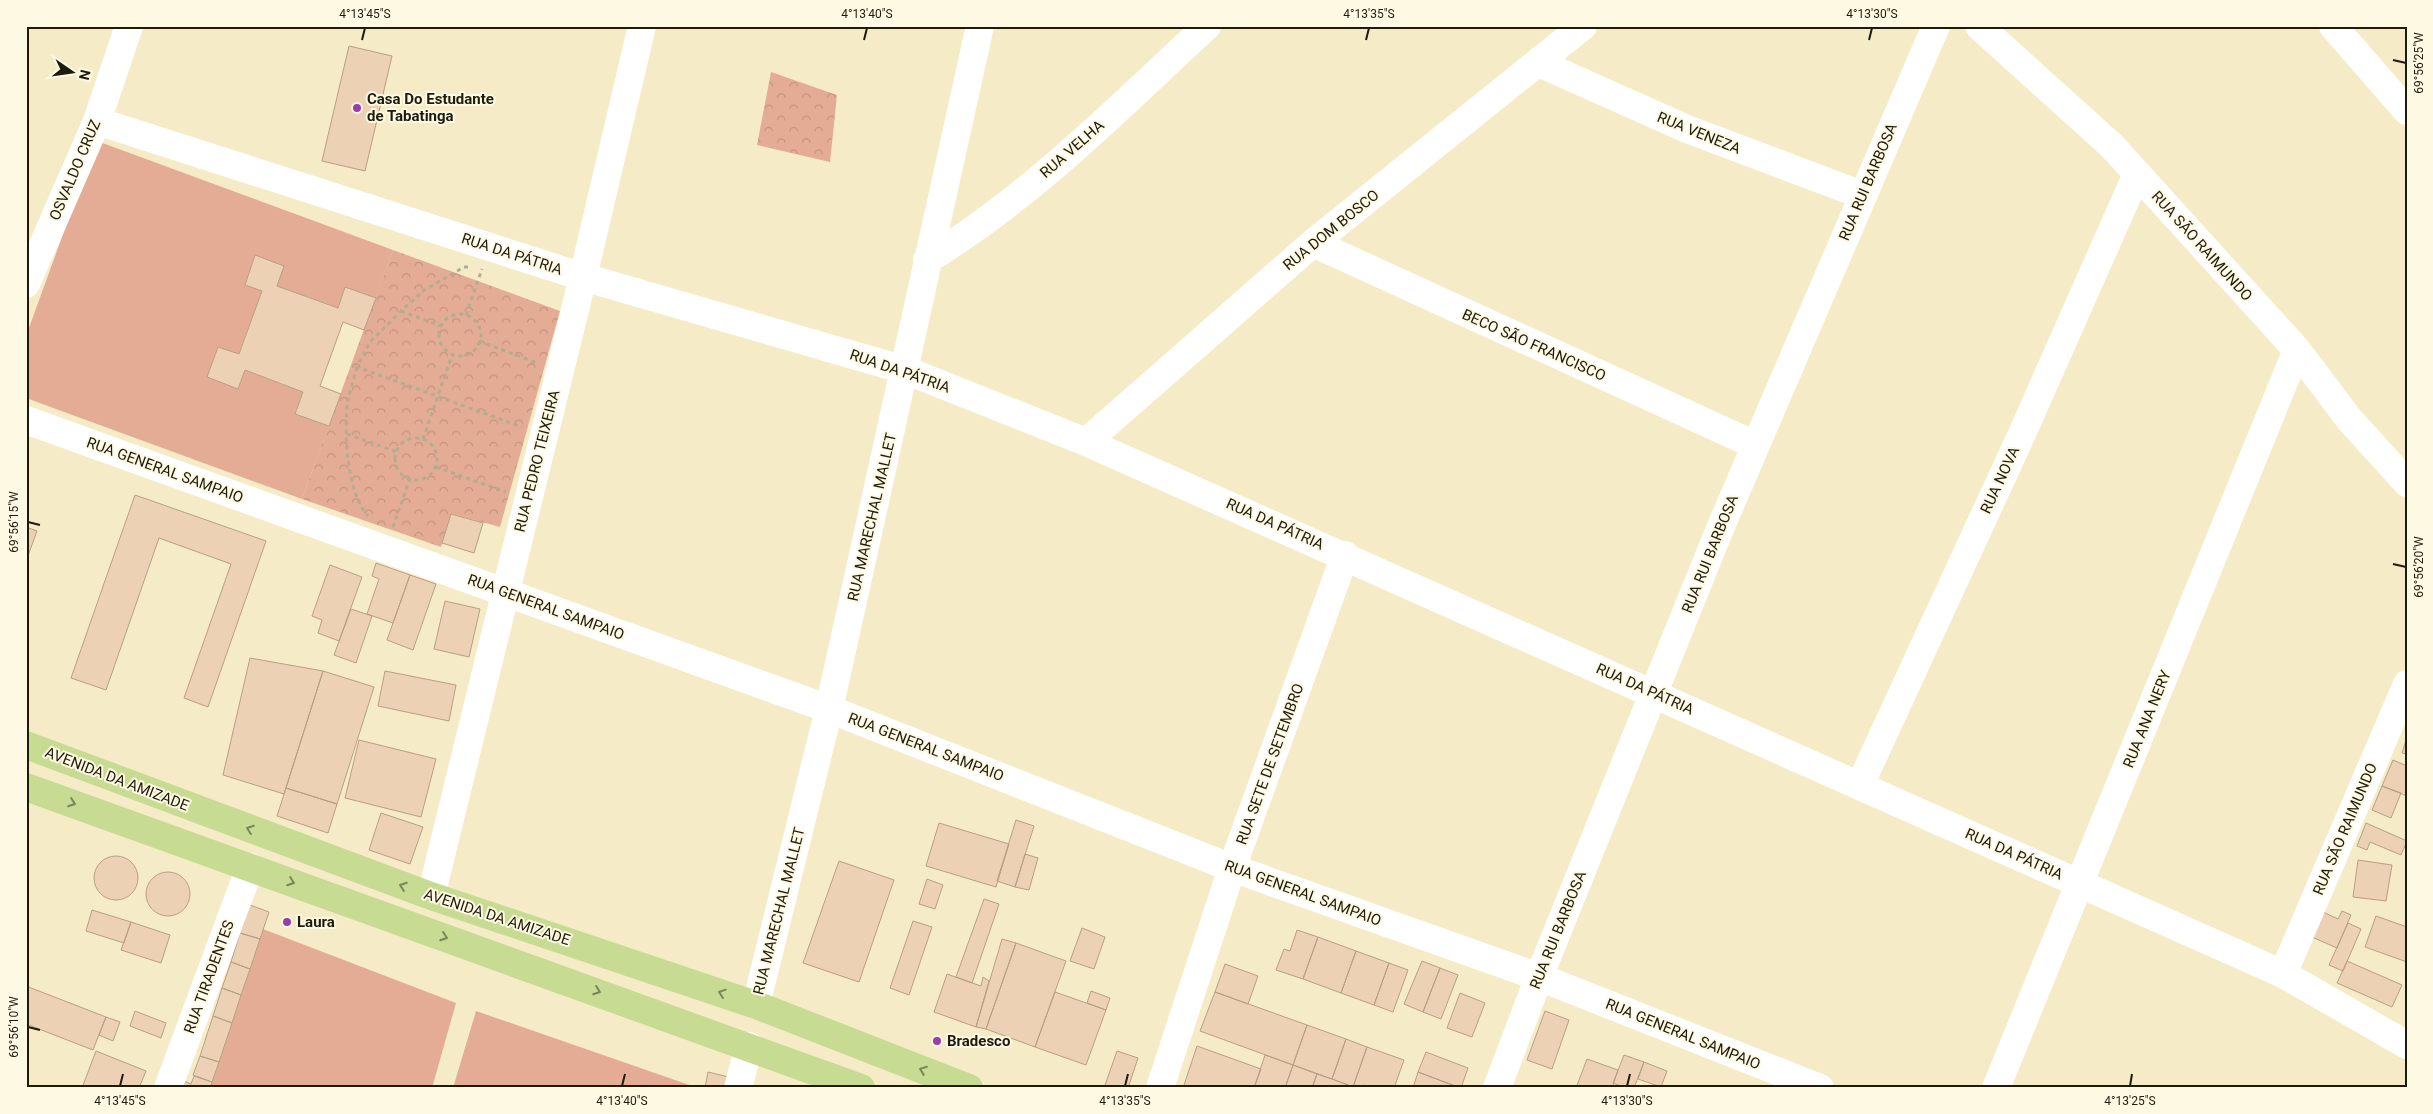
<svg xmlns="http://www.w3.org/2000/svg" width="2433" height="1114" viewBox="0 0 2433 1114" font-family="Roboto,sans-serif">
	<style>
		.grass { fill: #e4ac95 }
		.forest { fill: url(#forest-crowns) }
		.building { fill: #ecd1b4; stroke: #b89f83 }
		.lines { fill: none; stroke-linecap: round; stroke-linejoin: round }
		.path { stroke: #b3ac8e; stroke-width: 3; stroke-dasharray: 4 4; stroke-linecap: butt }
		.minor { stroke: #fff; stroke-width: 28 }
		.major { stroke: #c8db93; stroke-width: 28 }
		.oneway { stroke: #7c8557 }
		.ticks { fill: none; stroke: #1e1b0d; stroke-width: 2 }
		.poi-dot { fill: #9b3da7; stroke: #fef9e3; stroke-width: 2 }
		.labels { text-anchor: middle; stroke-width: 4; stroke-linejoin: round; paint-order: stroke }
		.poi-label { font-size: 15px; font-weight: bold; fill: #1e1b0d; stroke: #fef9e3; text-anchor: start }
		.street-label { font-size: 15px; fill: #1e1b0d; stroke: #fef9e3 }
		.neatline { fill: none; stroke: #1e1b0d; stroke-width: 2 }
		.ticks-label { font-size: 12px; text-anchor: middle; fill: #1e1b0d }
	</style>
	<defs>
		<pattern id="forest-crowns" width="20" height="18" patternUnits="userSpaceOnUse" patternTransform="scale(1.25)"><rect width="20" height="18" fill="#e4ac95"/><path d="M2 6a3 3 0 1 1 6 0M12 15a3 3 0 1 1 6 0" fill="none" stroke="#c3937f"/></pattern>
	</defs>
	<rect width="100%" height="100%" fill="#f5ecc7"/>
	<path class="grass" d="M 97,141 L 393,250 L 376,298 L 345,288 L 338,308 L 277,286 L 255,256 L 245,284 L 262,291 L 239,354 L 218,347 L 207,377 L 238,389 L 245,370 L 303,392 L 295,414 L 329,426 L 302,499 L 26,398 L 26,336 Z
		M 263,929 L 456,1003 L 432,1088 L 210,1088 Z
		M 476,1011 L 698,1088 L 453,1088 Z"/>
	<path class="forest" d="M 771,72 L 837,95 L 830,162 L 757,145 Z
		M 393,250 L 560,311 L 500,527 L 452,514 L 441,547 L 302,499 Z"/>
	<path class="building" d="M 349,46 L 392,56 L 365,171 L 322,161 Z
		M 255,255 L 284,266 L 277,286 L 338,308 L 345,287 L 376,298 L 364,330 L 343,322 L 320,386 L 341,394 L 329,426 L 295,414 L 303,392 L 245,370 L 238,389 L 207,377 L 218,347 L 239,354 L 262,291 L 245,285 Z
		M 135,495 L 266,541 L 208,707 L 184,698 L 231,564 L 159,538 L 106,690 L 71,678 Z
		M 451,514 L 483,523 L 474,553 L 442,543 Z
		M 26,527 L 37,531 L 26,561 Z
		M 376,563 L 410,575 L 393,623 L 367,614 L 379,579 L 372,576 Z
		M 330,565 L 362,577 L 339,641 L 318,633 L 322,620 L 312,616 Z
		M 410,575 L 436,584 L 413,650 L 387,640 Z
		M 445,601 L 480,609 L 469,657 L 434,649 Z
		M 351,609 L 372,616 L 356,663 L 334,655 Z
		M 250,658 L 323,671 L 284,794 L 223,775 Z
		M 323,671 L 374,687 L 337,804 L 286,788 Z
		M 385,671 L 456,685 L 449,721 L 378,706 Z
		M 2407,737 L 2407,754 L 2402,753 Z
		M 359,740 L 436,759 L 421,817 L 345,798 Z
		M 2393,760 L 2407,766 L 2407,796 L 2382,786 Z
		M 2382,786 L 2401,793 L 2391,818 L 2372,810 Z
		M 286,788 L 337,804 L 328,833 L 277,816 Z
		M 381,813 L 423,827 L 410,864 L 369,850 Z
		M 1016,820 L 1034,826 L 1015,887 L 997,881 Z
		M 939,823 L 1009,844 L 996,887 L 926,866 Z
		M 2366,823 L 2407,841 L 2401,855 L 2370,842 L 2367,850 L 2357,846 Z
		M 1025,854 L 1038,858 L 1029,890 L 1015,887 Z
		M94 878a22 22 0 1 1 44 0a22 22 0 1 1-44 0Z
		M 2358,860 L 2392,865 L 2386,901 L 2353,897 Z
		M 839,861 L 894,880 L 859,982 L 803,963 Z
		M146 894a22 22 0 1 1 44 0a22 22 0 1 1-44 0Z
		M 927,879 L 943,885 L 935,909 L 919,904 Z
		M 984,899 L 999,904 L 972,983 L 956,977 Z
		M 250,905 L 269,912 L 260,939 L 240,933 Z
		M 92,910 L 131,922 L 124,943 L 86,931 Z
		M 2342,911 L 2351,915 L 2337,948 L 2312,937 L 2323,912 L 2338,919 Z
		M 2376,916 L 2407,927 L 2407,962 L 2365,947 Z
		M 913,921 L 932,927 L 909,995 L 890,988 Z
		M 131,922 L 170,935 L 161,963 L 121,950 Z
		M 2348,923 L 2361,929 L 2343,971 L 2329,965 Z
		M 1082,928 L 1105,937 L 1094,969 L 1070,961 Z
		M 1297,930 L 1318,937 L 1303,979 L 1276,970 L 1284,949 L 1290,951 Z
		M 240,933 L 260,939 L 250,969 L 231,962 Z
		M 1318,937 L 1356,951 L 1341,993 L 1303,979 Z
		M 1002,939 L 1016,943 L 986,1029 L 976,1027 Z
		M 1016,943 L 1066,961 L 1035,1047 L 986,1029 Z
		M 1356,951 L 1389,963 L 1374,1005 L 1341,993 Z
		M 1422,961 L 1440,968 L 1423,1012 L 1404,1004 Z
		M 2347,961 L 2402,985 L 2392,1007 L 2337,983 Z
		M 231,962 L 250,969 L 241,995 L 222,988 Z
		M 1389,963 L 1408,970 L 1393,1012 L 1374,1005 Z
		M 1225,964 L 1258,976 L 1248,1004 L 1215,992 Z
		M 1440,968 L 1458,975 L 1441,1019 L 1423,1012 Z
		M 947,974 L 981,986 L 983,977 L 989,981 L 976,1027 L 934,1012 Z
		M 26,986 L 106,1017 L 93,1050 L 26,1024 Z
		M 222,988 L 241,995 L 232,1023 L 213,1016 Z
		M 1091,991 L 1110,998 L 1106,1010 L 1087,1003 Z
		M 1055,992 L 1106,1010 L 1086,1065 L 1035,1047 Z
		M 1215,992 L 1307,1025 L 1293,1065 L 1200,1031 Z
		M 1460,993 L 1485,1003 L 1472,1037 L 1447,1028 Z
		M 135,1011 L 166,1023 L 161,1038 L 130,1026 Z
		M 1545,1011 L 1569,1020 L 1552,1069 L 1527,1060 Z
		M 213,1016 L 232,1023 L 219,1062 L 200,1056 Z
		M 106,1017 L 120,1022 L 113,1041 L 99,1035 Z
		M 1307,1025 L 1346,1039 L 1332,1079 L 1293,1065 Z
		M 1346,1039 L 1367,1047 L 1353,1087 L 1332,1079 Z
		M 1197,1046 L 1261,1069 L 1254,1088 L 1183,1088 Z
		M 1367,1047 L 1404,1060 L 1394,1088 L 1370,1088 L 1363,1085 L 1362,1088 L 1353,1087 Z
		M 96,1051 L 146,1071 L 139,1088 L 82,1088 Z
		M 1117,1051 L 1138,1058 L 1128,1088 L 1104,1088 Z
		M 1426,1052 L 1468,1068 L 1461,1088 L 1418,1072 Z
		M 1265,1055 L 1293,1065 L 1285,1088 L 1254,1088 Z
		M 1624,1055 L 1644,1062 L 1634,1088 L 1626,1088 L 1613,1083 Z
		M 200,1056 L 219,1062 L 212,1082 L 193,1075 Z
		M 1587,1059 L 1618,1070 L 1612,1088 L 1576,1088 Z
		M 1644,1062 L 1667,1071 L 1661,1087 L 1638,1079 Z
		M 1293,1065 L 1317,1074 L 1312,1088 L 1285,1088 Z
		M 708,1072 L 729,1077 L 726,1088 L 705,1088 Z
		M 1418,1072 L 1460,1088 L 1413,1088 Z
		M 1317,1074 L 1332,1079 L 1356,1088 L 1312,1088 Z
		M 194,1076 L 212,1082 L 210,1088 L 182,1088 L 184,1081 L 191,1084 Z"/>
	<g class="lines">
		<path class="path" d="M 468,267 L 464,267 L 423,291 L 401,311 L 370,342 L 357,367 L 522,427
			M 401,311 L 441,326
			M439 335a21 21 0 1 1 42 0a21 21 0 1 1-42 0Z
			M 466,315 L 482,269
			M 479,341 L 537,363
			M 357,367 C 354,378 350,390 348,401 C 343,430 347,494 368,516
			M 347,434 L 397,452
			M395 459a21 21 0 1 1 42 0a21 21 0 1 1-42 0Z
			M 423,439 L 452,355
			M 436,467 L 506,492
			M 393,527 L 410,478"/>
		<path class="minor" d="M 1979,26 L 2112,146 L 2297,350 L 2349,419 L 2407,483
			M 2333,26 L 2407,111
			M 1539,63 L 1687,129 L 1862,195
			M 97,121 L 583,277 L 905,370 L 1086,442 L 2283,974 L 2407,1045
			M 1313,243 L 1755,445
			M 927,260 C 1031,197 1118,108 1207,26
			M 26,284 L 97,121 L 129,26
			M 26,420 L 829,709 L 1232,868 L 1539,977 L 1820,1088
			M 1086,442 L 1313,243 L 1583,26
			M 1860,785 L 2021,436 L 2137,174
			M 431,896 L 583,277 L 642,26
			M 2283,974 L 2407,684
			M 756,1005 L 829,709 L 980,26
			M 168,1088 L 250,867
			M 738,1088 L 749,1046
			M 1160,1088 L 1232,868 L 1345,555
			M 1497,1088 L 1539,977 L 1719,531 L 1936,26
			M 1996,1088 L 2297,350"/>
		<path class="major" d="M 26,745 L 431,896 L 756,1005 L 969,1088
			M 26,787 L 861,1088"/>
	</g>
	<defs><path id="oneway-chevron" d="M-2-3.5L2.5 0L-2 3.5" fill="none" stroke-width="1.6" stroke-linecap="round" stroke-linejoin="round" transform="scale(1.25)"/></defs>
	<g class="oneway">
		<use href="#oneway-chevron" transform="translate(72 803) rotate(20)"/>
		<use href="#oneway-chevron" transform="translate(250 829) rotate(-160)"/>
		<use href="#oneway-chevron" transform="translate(291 882) rotate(20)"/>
		<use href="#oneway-chevron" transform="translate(403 886) rotate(-160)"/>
		<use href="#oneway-chevron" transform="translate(444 937) rotate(20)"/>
		<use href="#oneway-chevron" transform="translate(597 991) rotate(20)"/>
		<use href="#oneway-chevron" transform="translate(722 993) rotate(-161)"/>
		<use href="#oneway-chevron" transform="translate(923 1070) rotate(-159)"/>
	</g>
	<path class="ticks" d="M 362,40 L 365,28M 864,40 L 867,28M 1366,40 L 1369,28M 1869,40 L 1872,28M 2393,60 L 2406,63M 28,522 L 40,525M 2393,564 L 2406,567M 28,1027 L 40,1030M 120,1086 L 123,1074M 622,1086 L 625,1074M 1125,1086 L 1128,1074M 1627,1086 L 1630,1074M 2130,1086 L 2132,1074"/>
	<g class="poi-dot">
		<circle cx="357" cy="108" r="5"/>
		<circle cx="287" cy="922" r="5"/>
		<circle cx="937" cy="1041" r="5"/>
	</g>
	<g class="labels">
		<g class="poi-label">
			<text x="367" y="104">Casa Do Estudante<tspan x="367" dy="17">de Tabatinga</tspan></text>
			<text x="297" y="927">Laura</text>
			<text x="947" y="1046">Bradesco</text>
		</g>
		<g class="street-label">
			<text transform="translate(1699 133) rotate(22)" y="5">RUA VENEZA</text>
			<text transform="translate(1072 149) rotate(-41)" y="5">RUA VELHA</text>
			<text transform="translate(75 170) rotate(-67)" y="5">OSVALDO CRUZ</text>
			<text transform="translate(1868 182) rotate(-67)" y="5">RUA RUI BARBOSA</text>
			<text transform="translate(1331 230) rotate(-39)" y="5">RUA DOM BOSCO</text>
			<text transform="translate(2202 246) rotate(48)" y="5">RUA SÃO RAIMUNDO</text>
			<text transform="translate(512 254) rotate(18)" y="5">RUA DA PÁTRIA</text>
			<text transform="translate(1534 345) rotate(24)" y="5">BECO SÃO FRANCISCO</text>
			<text transform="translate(900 371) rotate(19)" y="5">RUA DA PÁTRIA</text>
			<text transform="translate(537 461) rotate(-76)" y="5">RUA PEDRO TEIXEIRA</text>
			<text transform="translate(165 470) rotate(20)" y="5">RUA GENERAL SAMPAIO</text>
			<text transform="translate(2000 480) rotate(-65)" y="5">RUA NOVA</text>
			<text transform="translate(872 517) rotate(-77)" y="5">RUA MARECHAL MALLET</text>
			<text transform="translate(1275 524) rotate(24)" y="5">RUA DA PÁTRIA</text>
			<text transform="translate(1710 554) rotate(-68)" y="5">RUA RUI BARBOSA</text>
			<text transform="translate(546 607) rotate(20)" y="5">RUA GENERAL SAMPAIO</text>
			<text transform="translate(1645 689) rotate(24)" y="5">RUA DA PÁTRIA</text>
			<text transform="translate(2147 719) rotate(-68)" y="5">RUA ANA NERY</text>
			<text transform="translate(926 747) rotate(21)" y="5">RUA GENERAL SAMPAIO</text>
			<text transform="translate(1270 764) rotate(-70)" y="5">RUA SETE DE SETEMBRO</text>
			<text transform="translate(117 779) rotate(21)" y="5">AVENIDA DA AMIZADE</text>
			<text transform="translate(2345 829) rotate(-67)" y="5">RUA SÃO RAIMUNDO</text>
			<text transform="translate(2014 854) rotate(24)" y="5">RUA DA PÁTRIA</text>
			<text transform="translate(1303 893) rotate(20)" y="5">RUA GENERAL SAMPAIO</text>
			<text transform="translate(779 911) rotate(-76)" y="5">RUA MARECHAL MALLET</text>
			<text transform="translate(497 917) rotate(18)" y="5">AVENIDA DA AMIZADE</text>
			<text transform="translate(1558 930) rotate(-68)" y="5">RUA RUI BARBOSA</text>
			<text transform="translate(209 977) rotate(-70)" y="5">RUA TIRADENTES</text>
			<text transform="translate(1683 1034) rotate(22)" y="5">RUA GENERAL SAMPAIO</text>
		</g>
	</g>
	<rect width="2433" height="1114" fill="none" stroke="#fef9e3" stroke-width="55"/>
	<g transform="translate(72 72) rotate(103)" stroke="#fef9e3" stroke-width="4" paint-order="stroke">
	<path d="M0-4L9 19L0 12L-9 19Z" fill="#1e1b0d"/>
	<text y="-8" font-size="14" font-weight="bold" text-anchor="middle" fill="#1e1b0d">N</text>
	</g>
	<rect x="28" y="28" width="2378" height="1058" class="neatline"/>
	<g class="ticks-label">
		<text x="365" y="18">4°13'45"S</text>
		<text x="867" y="18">4°13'40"S</text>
		<text x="1369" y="18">4°13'35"S</text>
		<text x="1872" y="18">4°13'30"S</text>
		<text transform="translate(2419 63) rotate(-90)" y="4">69°56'25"W</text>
		<text transform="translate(14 522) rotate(-90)" y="4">69°56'15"W</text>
		<text transform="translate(2419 567) rotate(-90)" y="4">69°56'20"W</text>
		<text transform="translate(14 1027) rotate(-90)" y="4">69°56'10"W</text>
		<text x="120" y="1105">4°13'45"S</text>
		<text x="622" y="1105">4°13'40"S</text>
		<text x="1125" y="1105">4°13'35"S</text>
		<text x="1627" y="1105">4°13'30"S</text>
		<text x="2130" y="1105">4°13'25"S</text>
	</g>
</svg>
